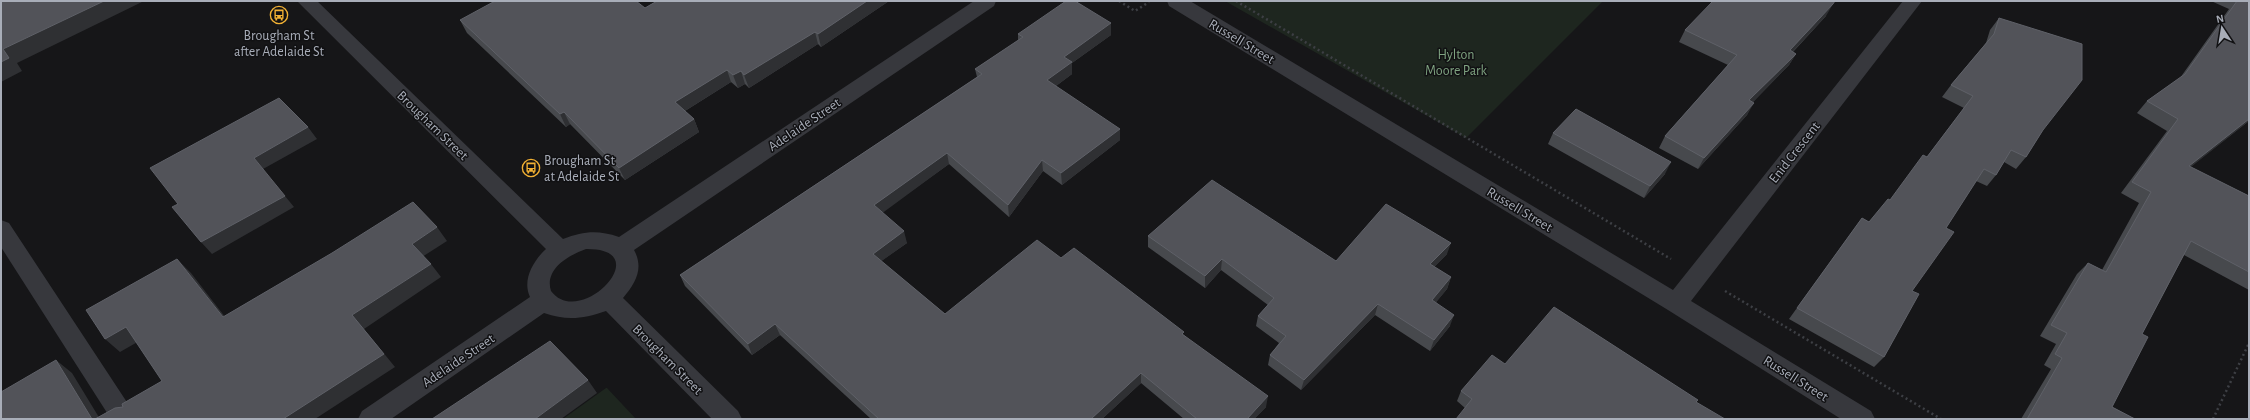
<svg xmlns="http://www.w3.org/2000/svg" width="2250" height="420" viewBox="0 0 2250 420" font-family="'Alegreya Sans',sans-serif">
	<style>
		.green { fill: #1e261f }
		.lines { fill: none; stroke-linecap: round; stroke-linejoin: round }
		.path { stroke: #3d3f44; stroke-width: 2.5; stroke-dasharray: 2 3; stroke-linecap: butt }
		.minor { fill: #37383d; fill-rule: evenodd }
		.wall { fill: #47494d }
		.shaded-wall { fill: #2f3033 }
		.building { fill: #525359; stroke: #5f6168 }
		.labels { text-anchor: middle; stroke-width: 3; stroke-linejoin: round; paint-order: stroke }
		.poi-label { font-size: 14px; fill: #a8adb8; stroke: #111113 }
		.street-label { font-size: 14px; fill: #a8adb8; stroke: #111113 }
		.park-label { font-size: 14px; fill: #7fa381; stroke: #111113 }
	</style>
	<rect width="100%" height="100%" fill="#161618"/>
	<path class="green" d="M 1225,1 L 1603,1 L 1466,138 Z
		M 607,388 L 636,419 L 563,419 L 606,388 Z"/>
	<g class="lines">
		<path class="path" d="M 1119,1 L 1135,11 L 1149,2
			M 1236,1 L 1671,259
			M 1725,291 L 1941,419
			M 2213,419 L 2249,343"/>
		<path class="minor" d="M 297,1 L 317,1 L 563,239 C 584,231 598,230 619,237 L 974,1 L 996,1 L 994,6 L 634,250 C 644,268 636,283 623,298 L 738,411 L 742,419 L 712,419 L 606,311 C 583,319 567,321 544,313 L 391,419 L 358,419 L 362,411 L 530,297 C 522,280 533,261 546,249 ZM 586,249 C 659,248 580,330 551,291 C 544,269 569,255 586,249 Z
			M 1167,1 L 1190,1 L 1673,290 L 1903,1 L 1922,1 L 1691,301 L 1871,411 L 1875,419 L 1841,419 L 1668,310 L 1169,6 Z
			M 1,220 L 9,223 L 138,419 L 111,419 L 1,247 Z"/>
	</g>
	<path class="wall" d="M 657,1 L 889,1 L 821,47 L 818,44 L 749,88 L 745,84 L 738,88 L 731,82 L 685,111 L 694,119 L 699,132 L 625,180 L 570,124 L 566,127 L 467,33 L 460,20 L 645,8 Z
		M 2211,1 L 2249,1 L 2249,121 L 2190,167 L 2249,196 L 2249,290 L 2184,255 L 2142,334 L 2112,407 L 2135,419 L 2021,419 L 2051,369 L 2044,365 L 2056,344 L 2040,336 L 2077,274 L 2088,263 L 2102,270 L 2139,203 L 2121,193 L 2167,131 L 2137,113 L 2147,101 L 2180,78 L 2229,9 Z
		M 1826,16 L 1793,52 L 1796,54 L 1789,65 L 1753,102 L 1747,115 L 1698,169 L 1659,148 L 1665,136 L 1728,65 L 1679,42 L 1685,30 Z
		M 1999,18 L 2043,130 L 2026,157 L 2016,169 L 2004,162 L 1996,175 L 1987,186 L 1976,181 L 1946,228 L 1912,291 L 1884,357 L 1874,367 L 1789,319 L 1862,218 L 1869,222 L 1890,200 L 1927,157 L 1964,108 L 1942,97 L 1951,85 L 1986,43 L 1990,30 Z
		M 1018,34 L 1111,35 L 1072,63 L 1072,74 L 1056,86 L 1120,140 L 1062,185 L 1043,171 L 1009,217 L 949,164 L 882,212 L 907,243 L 881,261 L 945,314 L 1061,258 L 1184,335 L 1266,407 L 1254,419 L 1184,419 L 1141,383 L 1102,419 L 871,419 L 780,335 L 752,355 L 685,286 L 680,275 L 977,77 L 975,69 L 1018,41 Z
		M 1553,133 L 1665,174 L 1644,198 L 1548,144 Z
		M 1148,236 L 1336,261 L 1447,254 L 1434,267 L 1451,277 L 1447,289 L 1436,302 L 1450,326 L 1430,351 L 1375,315 L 1301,390 L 1268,365 L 1270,355 L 1279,343 L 1256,326 L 1258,316 L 1268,305 L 1221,270 L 1205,288 L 1148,247 Z
		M 1505,364 L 1696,402 L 1465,408 L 1457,401 L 1461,391 Z"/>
	<path class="shaded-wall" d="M 104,1 L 144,1 L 17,63 L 22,71 L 1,82 L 1,62 L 3,49 Z
		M 867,1 L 889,1 L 821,47 L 818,34 Z
		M 1833,4 L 1826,16 L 1783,62 L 1790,50 Z
		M 1111,23 L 1111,35 L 1072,63 L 1072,74 L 1048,92 L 1047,80 L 1064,57 Z
		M 815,32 L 818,44 L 749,88 L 744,75 Z
		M 1796,54 L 1789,65 L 1743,112 L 1749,100 Z
		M 727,70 L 731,82 L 680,114 L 675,102 Z
		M 741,71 L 745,84 L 738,88 L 733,75 Z
		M 1754,103 L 1747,115 L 1698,169 L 1704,158 Z
		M 564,112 L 570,124 L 566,127 L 560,114 Z
		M 694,119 L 699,132 L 625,180 L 619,168 Z
		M 2249,119 L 2249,121 L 2177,178 L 2189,166 Z
		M 308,127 L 317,139 L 263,169 L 254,158 Z
		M 1120,129 L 1120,140 L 1062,185 L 1061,173 Z
		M 947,153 L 949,164 L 877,217 L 874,205 Z
		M 1042,160 L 1043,171 L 1009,217 L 1008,205 Z
		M 1671,162 L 1665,174 L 1644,198 L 1650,186 Z
		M 285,196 L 294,207 L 212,254 L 201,242 Z
		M 437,227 L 447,241 L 422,257 L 412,244 Z
		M 904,231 L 907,243 L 876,265 L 873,254 Z
		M 1451,243 L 1447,254 L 1426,275 L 1430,264 Z
		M 177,259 L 191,273 L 236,331 L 223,317 Z
		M 1222,259 L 1221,270 L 1205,288 L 1205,276 Z
		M 431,264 L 441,277 L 364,329 L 395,367 L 315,419 L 283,419 L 352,315 Z
		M 1451,277 L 1447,289 L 1429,311 L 1432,300 Z
		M 1378,304 L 1375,315 L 1301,390 L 1304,380 Z
		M 1454,315 L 1450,326 L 1430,351 L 1434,340 Z
		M 775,324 L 780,335 L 752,355 L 748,344 Z
		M 126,327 L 141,340 L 120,352 L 105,339 Z
		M 56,360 L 72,373 L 100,419 L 92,419 Z
		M 1141,373 L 1141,383 L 1102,419 L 1091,419 Z
		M 588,380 L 597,393 L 561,419 L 535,419 Z
		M 1268,396 L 1266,407 L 1254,419 L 1247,419 Z"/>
	<path class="building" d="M 1,1 L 104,1 L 3,49 L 9,58 L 1,62 Z
		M 495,1 L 636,1 L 645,8 L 657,1 L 867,1 L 818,34 L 815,32 L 744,75 L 741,71 L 733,75 L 727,70 L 675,102 L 694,119 L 619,168 L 564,112 L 560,114 L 460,20 Z
		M 1066,1 L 1075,1 L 1111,23 L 1064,57 L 1072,62 L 1047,80 L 1120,129 L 1061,173 L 1042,160 L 1008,205 L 947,153 L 874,205 L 904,231 L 873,254 L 945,314 L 1037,240 L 1061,258 L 1074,248 L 1184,332 L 1182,334 L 1268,396 L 1247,419 L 1197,419 L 1141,373 L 1091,419 L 879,419 L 775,324 L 748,344 L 680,275 L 982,74 L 975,69 L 1023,37 L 1018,34 Z
		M 1713,1 L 1835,1 L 1833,4 L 1790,50 L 1796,54 L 1749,100 L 1754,103 L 1704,158 L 1665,136 L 1737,55 L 1685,30 Z
		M 2237,1 L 2249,1 L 2249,119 L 2189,166 L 2249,196 L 2249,272 L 2191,241 L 2142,334 L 2148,337 L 2112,407 L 2135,419 L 2027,419 L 2062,358 L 2055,354 L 2067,333 L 2051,325 L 2088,263 L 2106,272 L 2151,192 L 2132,182 L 2178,119 L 2147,101 L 2185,74 Z
		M 1999,18 L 2082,44 L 2082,80 L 2043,130 L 2026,157 L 2011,150 L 1996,175 L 1984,169 L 1946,228 L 1954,232 L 1912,291 L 1919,294 L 1884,357 L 1797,308 L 1862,218 L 1869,222 L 1888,199 L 1890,200 L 1923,155 L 1927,157 L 1973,96 L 1951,85 L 1994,34 Z
		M 279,98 L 308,127 L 254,158 L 285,196 L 201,242 L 172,207 L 178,204 L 150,168 Z
		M 1576,109 L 1671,162 L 1650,186 L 1553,133 Z
		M 1212,180 L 1336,261 L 1386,204 L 1451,243 L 1430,264 L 1451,277 L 1432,300 L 1454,315 L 1434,340 L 1378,304 L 1304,380 L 1270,355 L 1286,336 L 1258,316 L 1274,298 L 1222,259 L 1205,276 L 1148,236 Z
		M 413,202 L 437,227 L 412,244 L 431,264 L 352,315 L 384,354 L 283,419 L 95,419 L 115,408 L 123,407 L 122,404 L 162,381 L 126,327 L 105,339 L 86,310 L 177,259 L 223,317 L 332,253 Z
		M 1554,307 L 1698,400 L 1696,402 L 1725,419 L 1456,419 L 1472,399 L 1461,391 L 1492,355 L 1505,364 Z
		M 550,341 L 588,380 L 535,419 L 432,419 Z
		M 56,360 L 92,419 L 1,419 L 1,392 Z"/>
	<defs>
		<symbol id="bus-ring" viewBox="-11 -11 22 22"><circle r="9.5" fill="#111113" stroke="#f2b134" stroke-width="1.5"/><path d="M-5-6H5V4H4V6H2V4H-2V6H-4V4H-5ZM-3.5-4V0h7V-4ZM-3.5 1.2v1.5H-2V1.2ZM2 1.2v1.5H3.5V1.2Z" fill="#f2b134"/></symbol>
	</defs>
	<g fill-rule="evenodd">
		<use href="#bus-ring" x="269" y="5" width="20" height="20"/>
		<use href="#bus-ring" x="521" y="158" width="20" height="20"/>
	</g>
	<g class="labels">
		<g class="poi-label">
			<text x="279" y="40">Brougham St<tspan x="279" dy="16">after Adelaide St</tspan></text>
			<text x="544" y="165" text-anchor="start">Brougham St<tspan x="544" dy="16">at Adelaide St</tspan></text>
		</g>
		<g class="street-label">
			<text transform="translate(1242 41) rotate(31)" y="5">Russell Street</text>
			<text transform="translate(804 124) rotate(-34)" y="5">Adelaide Street</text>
			<text transform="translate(433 125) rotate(44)" y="5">Brougham Street</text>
			<text transform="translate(1794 152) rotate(-52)" y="5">Enid Crescent</text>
			<text transform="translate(1520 209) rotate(31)" y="5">Russell Street</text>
			<text transform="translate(668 359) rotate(45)" y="5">Brougham Street</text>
			<text transform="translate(458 360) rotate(-34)" y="5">Adelaide Street</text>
			<text transform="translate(1796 378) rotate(32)" y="5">Russell Street</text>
		</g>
		<g class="park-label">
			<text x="1456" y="59">Hylton<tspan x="1456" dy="16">Moore Park</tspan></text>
		</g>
	</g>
	<rect width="2250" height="420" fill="none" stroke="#a8adb8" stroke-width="4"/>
	<g transform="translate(2222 28) rotate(348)" stroke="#111113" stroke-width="3" paint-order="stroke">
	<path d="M0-3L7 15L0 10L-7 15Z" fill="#a8adb8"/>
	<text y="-6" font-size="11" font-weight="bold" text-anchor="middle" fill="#a8adb8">N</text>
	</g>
</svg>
